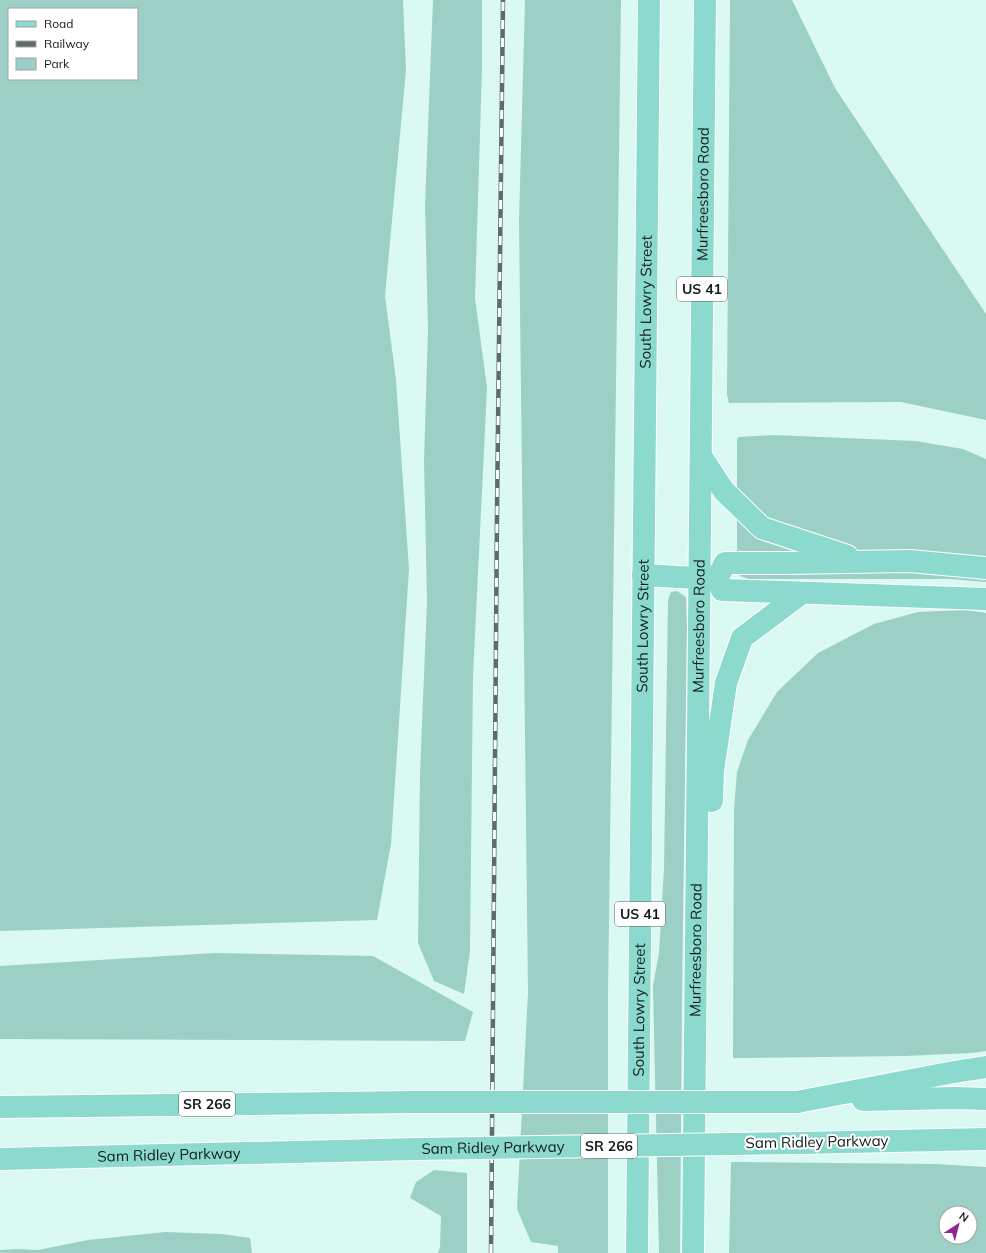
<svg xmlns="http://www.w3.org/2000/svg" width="986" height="1253" viewBox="0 0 986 1253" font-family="Mulish,sans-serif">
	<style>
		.green { fill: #9cd0c5; fill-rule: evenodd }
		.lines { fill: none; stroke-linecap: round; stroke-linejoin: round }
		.primary-casing { stroke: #fff; stroke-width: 24 }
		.primary { stroke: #8cd9cd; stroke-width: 22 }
		.rail-casing { stroke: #5b6d69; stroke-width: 4.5 }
		.rail { stroke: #fff; stroke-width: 3; stroke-dasharray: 9; stroke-linecap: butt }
		.primary-bridge-casing { stroke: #fff; stroke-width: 24; stroke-linecap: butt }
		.primary-bridge { stroke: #8cd9cd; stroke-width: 22 }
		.labels { text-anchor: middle; stroke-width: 4; stroke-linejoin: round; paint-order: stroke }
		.shield { fill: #fff; stroke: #58605f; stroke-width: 1 }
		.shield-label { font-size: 14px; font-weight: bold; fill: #111c1a }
		.street-label { font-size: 15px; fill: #111c1a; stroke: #fff }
	</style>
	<rect width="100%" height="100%" fill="#daf9f2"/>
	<path class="green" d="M 0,0 L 403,0 L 406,70 L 385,296 L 396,380 L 409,569 L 391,844 L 377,920 L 0,931 ZM 9,9 L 137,9 L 137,79 L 9,79 Z
		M 433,0 L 482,0 L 482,68 L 475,298 L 487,388 L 473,676 L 470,951 L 464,994 L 434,981 L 418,943 L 420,774 L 427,601 L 424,461 L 428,330 L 425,205 Z
		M 525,0 L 621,0 L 608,996 L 608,1253 L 558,1253 L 558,1246 L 531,1242 L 517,1209 L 528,992 L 519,221 Z
		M 730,0 L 792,0 L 835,88 L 986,314 L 986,420 L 901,402 L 729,403 L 727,395 Z
		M 773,435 L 916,441 L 963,449 L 986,459 L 986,582 L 950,579 L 748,579 L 740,576 L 737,572 L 737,440 L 738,437 Z
		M 677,591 L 686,597 L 687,629 L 682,995 L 680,1253 L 659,1253 L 653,986 L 659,953 L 664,869 L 668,600 L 671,592 Z
		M 965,610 L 986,613 L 986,1051 L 972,1053 L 904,1056 L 733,1058 L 734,810 L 737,772 L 748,740 L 777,692 L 818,653 L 874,624 L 918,612 Z
		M 215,953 L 373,956 L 473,1012 L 465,1041 L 0,1039 L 0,966 Z
		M 731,1162 L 935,1164 L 986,1167 L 986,1253 L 729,1253 ZM 946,1213 L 970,1213 L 970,1237 L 946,1237 Z
		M 434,1170 L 467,1173 L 467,1253 L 438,1253 L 440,1247 L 441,1216 L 410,1198 L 416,1182 Z
		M 165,1232 L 221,1234 L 250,1238 L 252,1253 L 0,1253 L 0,1250 L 18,1249 L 38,1250 L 88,1240 Z"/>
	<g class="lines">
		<defs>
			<g id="primary">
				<path d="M 701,456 L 724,491 L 762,528 L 847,556"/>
				<path d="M 643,575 L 714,579"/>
				<path d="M 717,579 L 725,563 L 785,563 L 910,561 L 986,568"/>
				<path d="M 717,579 L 722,590 L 986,599"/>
				<path d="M 712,801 L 713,771 L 726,683 L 742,638 L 802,593"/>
				<path d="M 863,1100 L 955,1098 L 986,1099"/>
				<path d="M 797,1102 L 954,1072 L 986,1067"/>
				<path d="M 0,1107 L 415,1102"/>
				<path d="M 801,1143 L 986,1139"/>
				<path id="s1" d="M 0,1159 L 417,1149"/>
				<path id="s2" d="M 637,1253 L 649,0"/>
				<path id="s3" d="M 693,1253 L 705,0"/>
			</g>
		</defs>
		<use href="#primary" class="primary-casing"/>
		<use href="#primary" class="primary"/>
		<defs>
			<path id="rail" d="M 491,1253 L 497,514 L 503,0"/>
		</defs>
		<use href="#rail" class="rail-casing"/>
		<use href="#rail" class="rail"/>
		<defs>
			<g id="primary-bridge">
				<path d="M 415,1102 L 797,1102"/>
				<path id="s4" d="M 417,1149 L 801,1143"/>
			</g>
		</defs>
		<use href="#primary-bridge" class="primary-bridge-casing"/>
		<use href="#primary-bridge" class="primary-bridge"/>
	</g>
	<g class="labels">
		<g class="shield">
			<rect x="677" y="277" width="50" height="24" rx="3"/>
			<rect x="615" y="902" width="50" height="24" rx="3"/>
			<rect x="179" y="1092" width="56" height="24" rx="3"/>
			<rect x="581" y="1134" width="56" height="24" rx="3"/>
		</g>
		<g class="shield-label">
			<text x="702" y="294">US 41</text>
			<text x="640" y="919">US 41</text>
			<text x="207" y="1109">SR 266</text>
			<text x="609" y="1151">SR 266</text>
		</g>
		<g class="street-label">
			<text dy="5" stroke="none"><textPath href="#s3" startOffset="1059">Murfreesboro Road</textPath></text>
			<text dy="5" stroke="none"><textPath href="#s2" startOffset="951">South Lowry Street</textPath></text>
			<text dy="5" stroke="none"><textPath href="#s2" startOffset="627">South Lowry Street</textPath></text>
			<text dy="5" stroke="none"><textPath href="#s3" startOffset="627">Murfreesboro Road</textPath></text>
			<text dy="5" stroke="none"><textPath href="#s3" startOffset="303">Murfreesboro Road</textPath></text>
			<text dy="5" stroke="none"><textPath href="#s2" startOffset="243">South Lowry Street</textPath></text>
			<text transform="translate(817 1142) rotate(-1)" y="5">Sam Ridley Parkway</text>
			<text dy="5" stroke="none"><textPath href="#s4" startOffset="76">Sam Ridley Parkway</textPath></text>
			<text dy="5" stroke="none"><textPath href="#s1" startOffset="169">Sam Ridley Parkway</textPath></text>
		</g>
	</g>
	<rect x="8" y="8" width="130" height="72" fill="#ffffff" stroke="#a0a4a3"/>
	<rect x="16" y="21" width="20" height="6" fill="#8cd9cd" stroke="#a0a4a3"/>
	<text x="44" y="28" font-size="12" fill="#111c1a">Road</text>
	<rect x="16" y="41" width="20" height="6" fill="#5b6d69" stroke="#a0a4a3"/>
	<text x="44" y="48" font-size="12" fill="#111c1a">Railway</text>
	<rect x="16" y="58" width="20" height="12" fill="#9cd0c5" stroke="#a0a4a3"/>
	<text x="44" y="68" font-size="12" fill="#111c1a">Park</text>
	<g transform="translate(958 1225) rotate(36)"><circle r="19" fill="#ffffff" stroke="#a0a4a3"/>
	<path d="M0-3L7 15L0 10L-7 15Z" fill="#90268a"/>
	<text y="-6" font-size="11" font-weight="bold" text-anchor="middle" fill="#111c1a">N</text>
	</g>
</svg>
